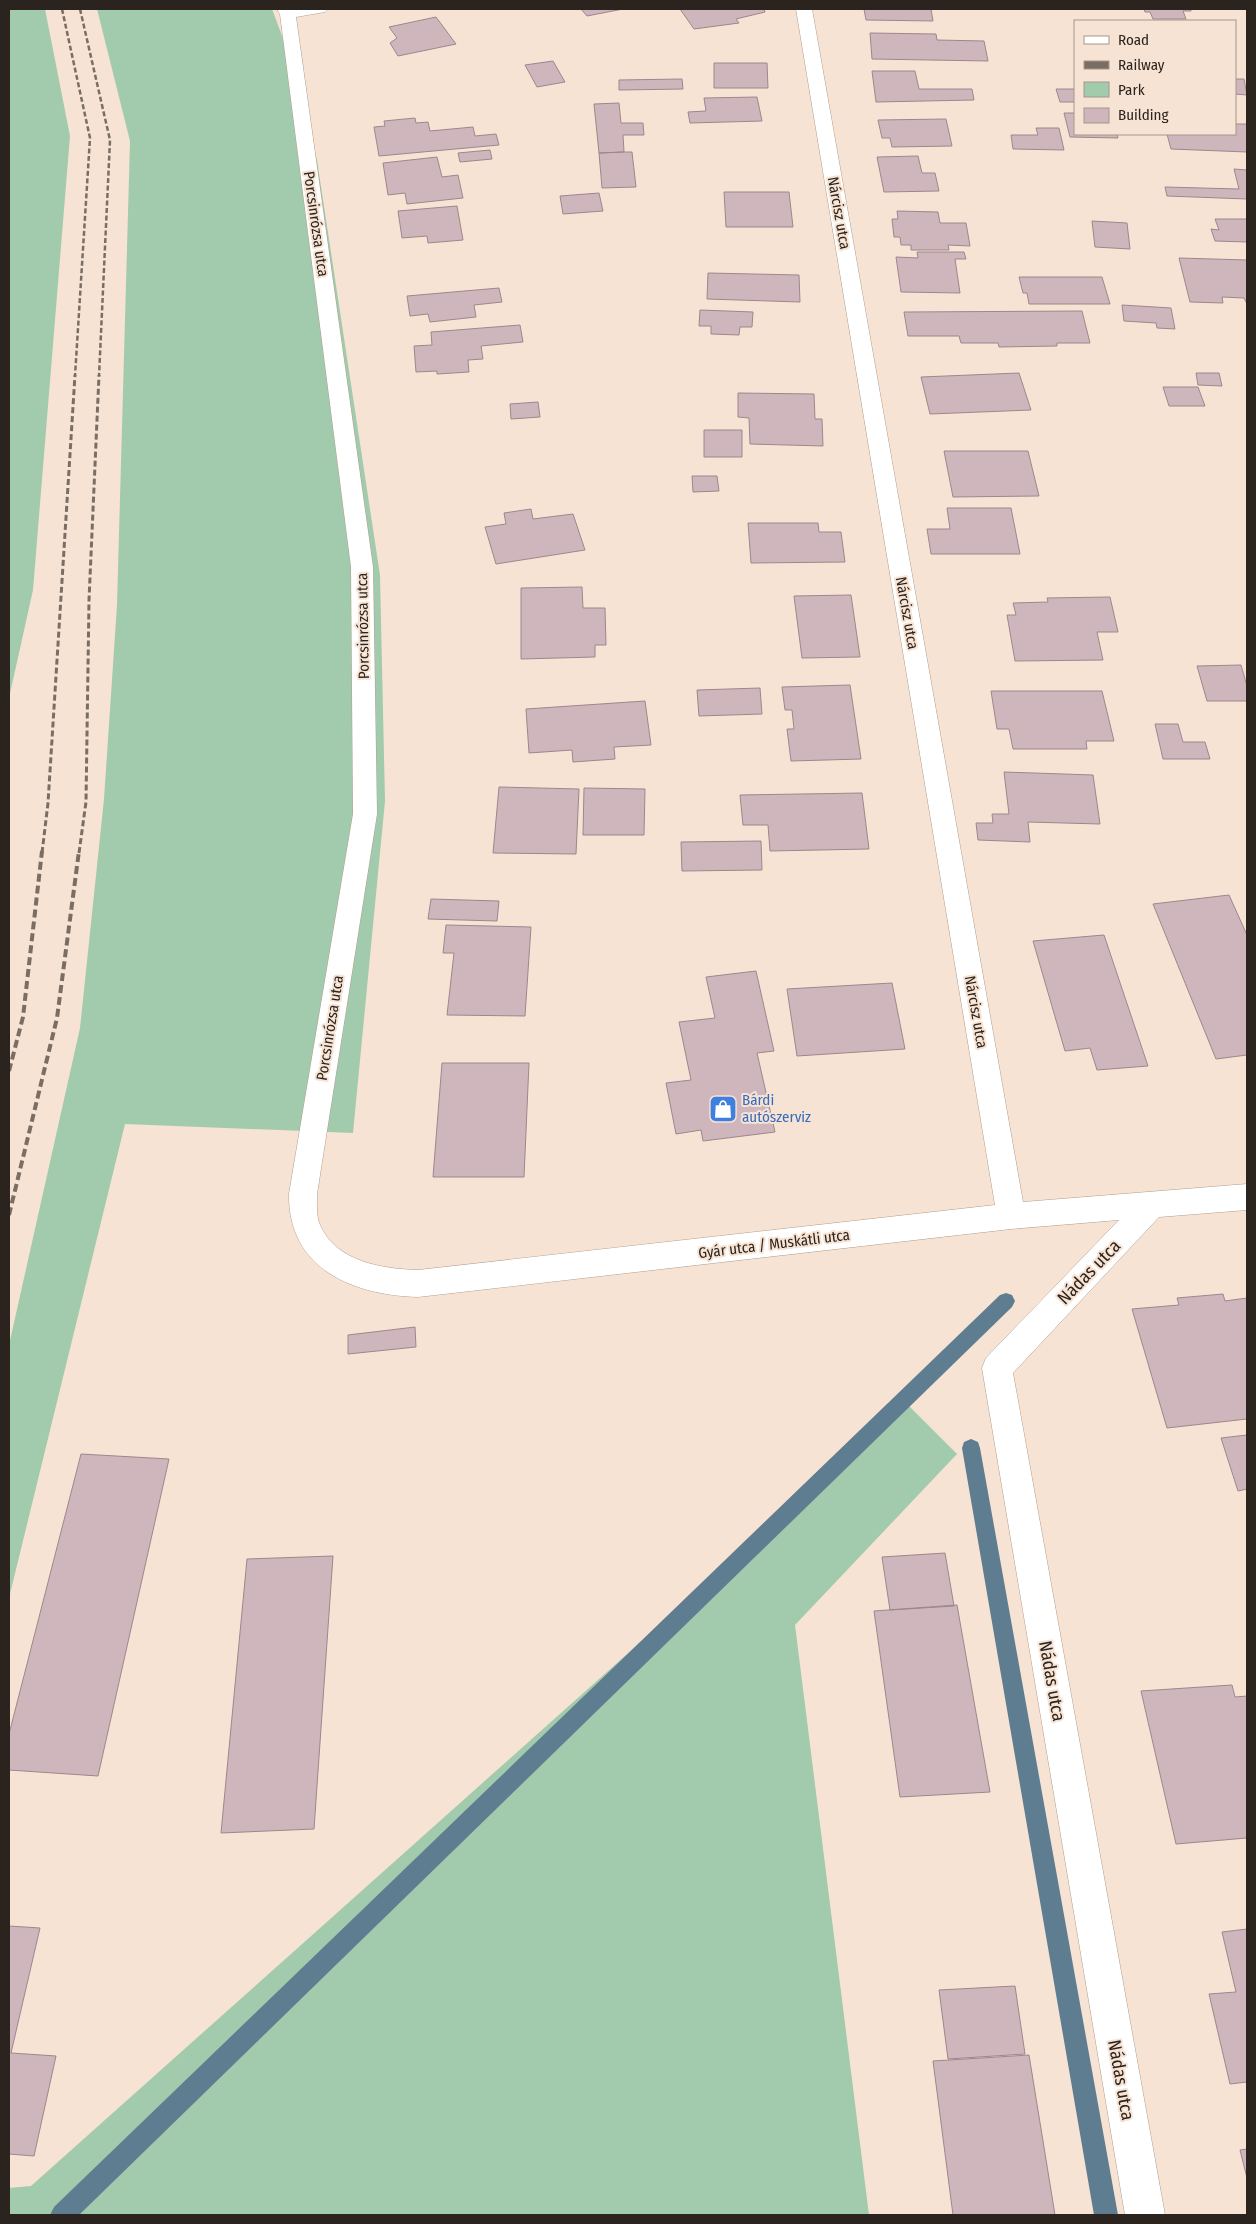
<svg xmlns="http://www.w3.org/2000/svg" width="1256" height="2224" viewBox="0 0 1256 2224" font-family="'Fira Sans Condensed',sans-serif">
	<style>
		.green { fill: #a2cbad }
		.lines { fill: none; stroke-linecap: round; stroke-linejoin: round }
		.stream { fill: #5f7d90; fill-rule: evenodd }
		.building { fill: #cfb6bd; stroke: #9e868d }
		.minor-casing { stroke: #b19e8f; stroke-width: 1 }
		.minor { fill: #fff; fill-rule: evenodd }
		.rail-far2 { stroke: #7a6e64; stroke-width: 2.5; stroke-dasharray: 5 2.5; stroke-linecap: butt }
		.rail-far1 { stroke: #7a6e64; stroke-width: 3; stroke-dasharray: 6 3; stroke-linecap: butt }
		.rail { stroke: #7a6e64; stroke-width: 4; stroke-dasharray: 8 4; stroke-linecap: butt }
		.labels { text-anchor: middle; stroke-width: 4; stroke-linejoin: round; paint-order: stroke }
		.street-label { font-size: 15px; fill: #2b231d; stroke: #f7e3d3 }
		.shop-label { font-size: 15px; fill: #366cbe; stroke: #f7e3d3; text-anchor: start }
		.near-street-label { font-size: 18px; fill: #2b231d; stroke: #f7e3d3 }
	</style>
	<rect width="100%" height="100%" fill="#f7e3d3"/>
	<path class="green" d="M 9,9 L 45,9 L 70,136 L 33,590 L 9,698 Z
		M 97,9 L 272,9 L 281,33 L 317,160 L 380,575 L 385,801 L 353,1133 L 125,1124 L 9,1598 L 9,1345 L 80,1028 L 104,799 L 117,605 L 130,141 Z
		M 907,1404 L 957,1454 L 795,1625 L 869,2215 L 9,2215 L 9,2188 L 31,2186 Z"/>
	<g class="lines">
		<path class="stream" d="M 1006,1293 L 1012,1295 L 1015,1301 L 1012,1307 L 79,2215 L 50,2215 L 54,2207 L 1000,1295 Z
			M 971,1439 L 978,1442 L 980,1448 L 1118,2215 L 1094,2215 L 962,1448 L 964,1442 Z"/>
	</g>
	<path class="building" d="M 581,9 L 623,9 L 587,16 Z
		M 680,9 L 764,9 L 765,12 L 736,19 L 739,23 L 694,29 Z
		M 864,9 L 931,9 L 933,21 L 866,20 Z
		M 1144,9 L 1191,9 L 1191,11 L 1183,11 L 1186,19 L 1153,19 L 1150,12 L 1145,12 Z
		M 436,17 L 456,44 L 398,56 L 390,43 L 397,38 L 389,27 Z
		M 870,33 L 936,34 L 937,40 L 984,41 L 988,61 L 872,59 Z
		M 553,61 L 565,82 L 537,87 L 525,65 Z
		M 714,63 L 767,63 L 768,88 L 714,88 Z
		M 872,71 L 915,71 L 919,89 L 972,89 L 974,100 L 876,102 Z
		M 682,79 L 683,89 L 619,90 L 619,80 Z
		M 1235,79 L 1244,79 L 1247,95 L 1235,94 Z
		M 1056,89 L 1075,89 L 1075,102 L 1060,102 Z
		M 757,97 L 762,121 L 690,123 L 688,112 L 706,111 L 704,98 Z
		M 619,103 L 621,123 L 643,123 L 644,135 L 623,135 L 624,152 L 599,153 L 594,104 Z
		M 1064,113 L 1075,113 L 1075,134 L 1117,134 L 1118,138 L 1070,137 Z
		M 415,118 L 416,123 L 428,122 L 430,131 L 473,127 L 475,136 L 496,134 L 499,145 L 379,156 L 374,127 L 385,126 L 384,121 Z
		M 946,119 L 952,146 L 892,147 L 890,138 L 882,138 L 878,120 Z
		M 1235,124 L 1247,124 L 1247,152 L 1171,149 L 1167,134 L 1235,134 Z
		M 1036,128 L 1059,128 L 1064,150 L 1013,149 L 1011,135 L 1038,135 Z
		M 490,150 L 492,159 L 460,162 L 458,153 Z
		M 624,152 L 632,152 L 636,187 L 602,188 L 599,153 Z
		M 918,156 L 922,173 L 935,173 L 939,191 L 884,192 L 877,157 Z
		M 437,157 L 442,177 L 458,175 L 463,198 L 407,204 L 405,193 L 388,195 L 383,163 Z
		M 1234,169 L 1247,170 L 1247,199 L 1167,196 L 1165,187 L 1239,189 Z
		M 724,192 L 789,192 L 793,227 L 726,227 Z
		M 599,193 L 603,211 L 563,214 L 560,196 Z
		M 457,206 L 463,240 L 428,243 L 427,236 L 402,238 L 398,211 Z
		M 897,211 L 938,212 L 940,223 L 966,223 L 970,246 L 948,245 L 949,250 L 911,250 L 911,245 L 901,245 L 900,237 L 894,237 L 892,219 L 898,219 Z
		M 1215,219 L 1247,219 L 1247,242 L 1215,241 L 1211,229 L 1219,230 Z
		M 1092,221 L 1127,223 L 1130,249 L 1095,247 Z
		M 917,252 L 964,252 L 966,259 L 955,259 L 960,293 L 901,292 L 896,257 L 918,258 Z
		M 1179,258 L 1247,260 L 1247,304 L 1244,298 L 1222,297 L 1223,303 L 1190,302 Z
		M 708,273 L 799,275 L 800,302 L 707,299 Z
		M 1019,277 L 1102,277 L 1110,304 L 1029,304 L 1027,293 L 1023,293 Z
		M 499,288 L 502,302 L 474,305 L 476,317 L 430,322 L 428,314 L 410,316 L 407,296 Z
		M 1122,305 L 1171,308 L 1175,329 L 1157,328 L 1156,323 L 1124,321 Z
		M 700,310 L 753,312 L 752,327 L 740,327 L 739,335 L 711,334 L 711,326 L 699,326 Z
		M 1082,311 L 1090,343 L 1057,343 L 1057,346 L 999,347 L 998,343 L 961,343 L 959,336 L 908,336 L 904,312 Z
		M 520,325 L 523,342 L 481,346 L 483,359 L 468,360 L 469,372 L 437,374 L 437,371 L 416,372 L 414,346 L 432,345 L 431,332 Z
		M 1019,373 L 1031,410 L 930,414 L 921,377 Z
		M 1196,373 L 1219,373 L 1222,386 L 1198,385 Z
		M 1163,387 L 1198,387 L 1205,406 L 1169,406 Z
		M 738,393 L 814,394 L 815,419 L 822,419 L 823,446 L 750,444 L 749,418 L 738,417 Z
		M 538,402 L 540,417 L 511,419 L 510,404 Z
		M 704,430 L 742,430 L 742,457 L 704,457 Z
		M 944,451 L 1028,451 L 1039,496 L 953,497 Z
		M 692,476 L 717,476 L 719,491 L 693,492 Z
		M 947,508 L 1011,508 L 1020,554 L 931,554 L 927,529 L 950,529 Z
		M 531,509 L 533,519 L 573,514 L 585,550 L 496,564 L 485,527 L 506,524 L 504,513 Z
		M 748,523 L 818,523 L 819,532 L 841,532 L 845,562 L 751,563 Z
		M 582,587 L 583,608 L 605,608 L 606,645 L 595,645 L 595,657 L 521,659 L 521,588 Z
		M 851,595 L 860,657 L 802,658 L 794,596 Z
		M 1110,597 L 1118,632 L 1097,632 L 1103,660 L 1015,661 L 1007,615 L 1016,615 L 1013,603 L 1048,602 L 1047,598 Z
		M 1241,665 L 1247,686 L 1247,701 L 1207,701 L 1197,666 Z
		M 850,685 L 861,759 L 791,761 L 787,729 L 794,729 L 792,710 L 785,710 L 782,687 Z
		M 760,688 L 762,714 L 699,716 L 697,690 Z
		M 991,691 L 1102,691 L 1114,741 L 1086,741 L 1087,749 L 1013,749 L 1009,729 L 997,729 Z
		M 645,701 L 651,745 L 614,747 L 615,759 L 573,762 L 572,750 L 529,753 L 526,709 Z
		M 1155,724 L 1178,724 L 1183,742 L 1205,742 L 1210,759 L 1163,759 Z
		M 1004,772 L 1093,775 L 1100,824 L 1028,822 L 1030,842 L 978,840 L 976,823 L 993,823 L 992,814 L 1009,814 Z
		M 499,787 L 579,789 L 576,854 L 493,853 Z
		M 584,788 L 645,789 L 644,835 L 583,835 Z
		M 862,793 L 869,849 L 770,851 L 768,825 L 743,825 L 740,795 Z
		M 761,841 L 762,870 L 682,871 L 681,842 Z
		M 1229,895 L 1247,935 L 1247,1055 L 1216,1059 L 1153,904 Z
		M 431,899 L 499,901 L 497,921 L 428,919 Z
		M 446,925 L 531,927 L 525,1016 L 447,1015 L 454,953 L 443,953 Z
		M 1104,935 L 1148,1066 L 1097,1070 L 1090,1048 L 1065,1051 L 1033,941 Z
		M 756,971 L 774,1051 L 757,1053 L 775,1132 L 703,1141 L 701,1130 L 676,1134 L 666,1083 L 691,1080 L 679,1022 L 715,1018 L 706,977 Z
		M 892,983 L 905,1049 L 797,1056 L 787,989 Z
		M 442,1063 L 529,1063 L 524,1177 L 433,1177 Z
		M 1223,1294 L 1225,1301 L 1247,1298 L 1247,1419 L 1167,1428 L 1132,1309 L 1179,1305 L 1177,1298 Z
		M 415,1327 L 416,1347 L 348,1354 L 348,1335 Z
		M 1247,1435 L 1247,1489 L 1238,1491 L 1221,1438 Z
		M 81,1454 L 169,1459 L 98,1776 L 9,1770 L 9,1734 Z
		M 945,1553 L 954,1606 L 890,1610 L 882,1557 Z
		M 333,1556 L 314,1829 L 221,1833 L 247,1559 Z
		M 957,1605 L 990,1792 L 900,1797 L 874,1611 Z
		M 1232,1685 L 1235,1697 L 1247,1696 L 1247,1838 L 1176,1844 L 1141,1691 Z
		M 9,1926 L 40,1928 L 11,2053 L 56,2056 L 34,2156 L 9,2154 Z
		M 1247,1929 L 1247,2082 L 1230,2084 L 1209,1994 L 1236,1992 L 1222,1932 Z
		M 1015,1986 L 1025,2054 L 948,2059 L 939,1990 Z
		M 1029,2055 L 1055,2215 L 953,2215 L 933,2061 Z
		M 1247,2149 L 1247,2178 L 1240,2150 Z"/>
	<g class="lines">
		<defs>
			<path id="minor" d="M 277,9 L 328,9 L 325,12 L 296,17 L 373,567 L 377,814 L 317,1194 C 317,1204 316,1216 320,1225 C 336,1262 383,1269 418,1270 L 995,1205 L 796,9 L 812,9 L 1023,1202 L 1247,1184 L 1247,1210 L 1159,1217 L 1013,1373 L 1165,2215 L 1125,2215 L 982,1368 L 986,1358 L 1119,1220 L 1011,1229 L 418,1297 C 353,1295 288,1269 289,1194 L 353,814 L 351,567 L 280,14 Z"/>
		</defs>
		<use href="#minor" class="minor-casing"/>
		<use href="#minor" class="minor"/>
		<path class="rail-far2" d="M 62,9 L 90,138 L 75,376
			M 80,9 L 110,140 L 99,376"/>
		<path class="rail-far1" d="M 42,853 L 48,803 L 75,375
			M 79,853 L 86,802 L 89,600 L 99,375"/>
		<path class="rail" d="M 9,1071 L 23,1017 L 42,851
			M 9,1215 L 57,1018 L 79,851"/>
	</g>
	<defs>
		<symbol id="shop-square" viewBox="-11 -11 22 22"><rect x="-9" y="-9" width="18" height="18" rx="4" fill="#3f7fe0" stroke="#f7e3d3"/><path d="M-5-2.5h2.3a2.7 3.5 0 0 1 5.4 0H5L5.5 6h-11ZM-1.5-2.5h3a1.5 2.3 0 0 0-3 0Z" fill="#fff"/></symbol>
	</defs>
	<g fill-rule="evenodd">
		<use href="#shop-square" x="707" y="1093" width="32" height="32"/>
	</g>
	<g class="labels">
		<g class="street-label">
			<text transform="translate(839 213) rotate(80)" y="5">Nárcisz utca</text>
			<text transform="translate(316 224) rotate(82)" y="5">Porcsinrózsa utca</text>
			<text transform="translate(907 613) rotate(80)" y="5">Nárcisz utca</text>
			<text transform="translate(363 626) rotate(-91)" y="5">Porcsinrózsa utca</text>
			<text transform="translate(976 1012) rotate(80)" y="5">Nárcisz utca</text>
			<text transform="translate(330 1028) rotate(-81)" y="5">Porcsinrózsa utca</text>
			<text transform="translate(774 1244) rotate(-7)" y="5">Gyár utca / Muskátli utca</text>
		</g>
		<g class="shop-label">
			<text x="742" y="1105">Bárdi<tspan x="742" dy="17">autószerviz</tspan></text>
		</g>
		<g class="near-street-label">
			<text transform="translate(1089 1272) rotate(-46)" y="6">Nádas utca</text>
			<text transform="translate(1052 1681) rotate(80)" y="6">Nádas utca</text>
			<text transform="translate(1121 2080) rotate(80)" y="6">Nádas utca</text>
		</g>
	</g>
	<rect width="1256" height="2224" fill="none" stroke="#2b231d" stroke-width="20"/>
	<rect x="1074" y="20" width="162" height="115" fill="#f7e3d3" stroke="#a5968a"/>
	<rect x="1084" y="36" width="25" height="8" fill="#ffffff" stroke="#a5968a"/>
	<text x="1118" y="45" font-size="15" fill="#2b231d">Road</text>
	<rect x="1084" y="61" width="25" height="8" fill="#7a6e64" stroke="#a5968a"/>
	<text x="1118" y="70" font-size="15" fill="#2b231d">Railway</text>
	<rect x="1084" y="82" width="25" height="15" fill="#a2cbad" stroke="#a5968a"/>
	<text x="1118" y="95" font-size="15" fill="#2b231d">Park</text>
	<rect x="1084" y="108" width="25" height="15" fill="#cfb6bd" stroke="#a5968a"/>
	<text x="1118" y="120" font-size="15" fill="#2b231d">Building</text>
</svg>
